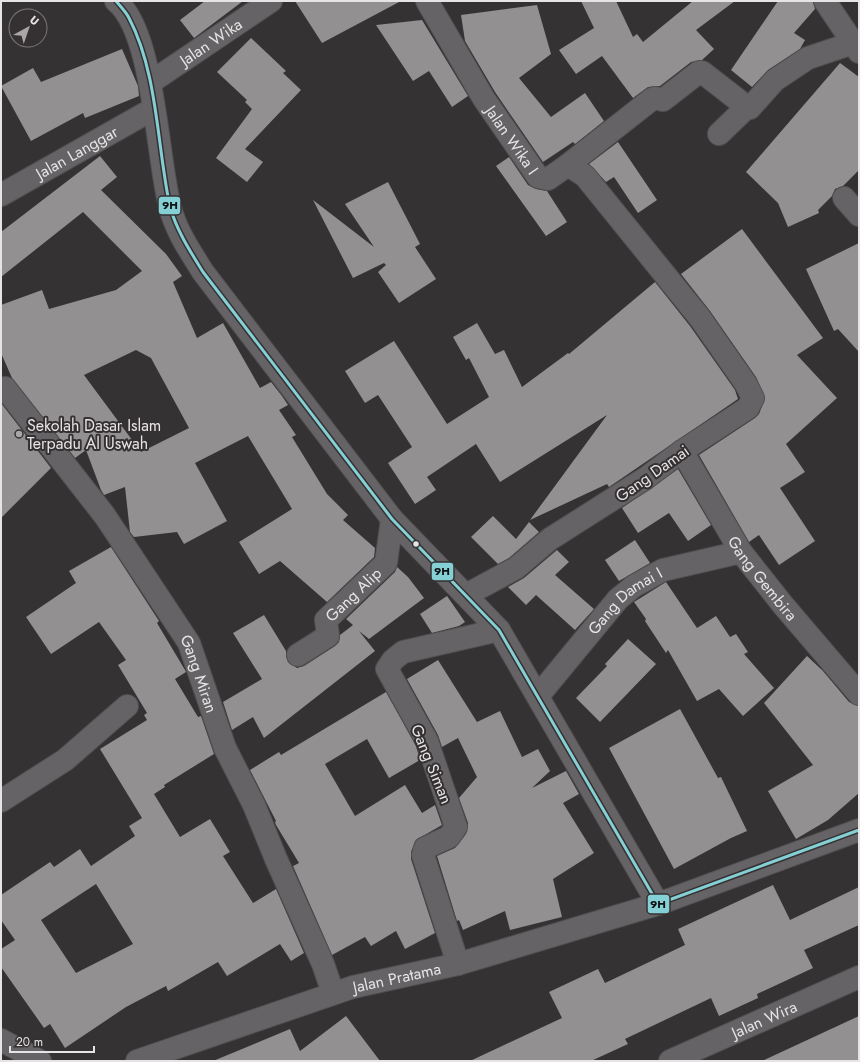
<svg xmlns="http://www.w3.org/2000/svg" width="860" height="1062" viewBox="0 0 860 1062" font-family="Jost,sans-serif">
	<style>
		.building { fill: #929090; fill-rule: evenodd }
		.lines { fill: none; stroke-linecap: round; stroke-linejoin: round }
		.street-casing { stroke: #514f50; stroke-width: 24 }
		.secondary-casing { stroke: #514f50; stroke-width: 24 }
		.street { stroke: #656365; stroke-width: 22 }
		.secondary { stroke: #656365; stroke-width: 22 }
		.bus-1-casing { stroke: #353133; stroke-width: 6 }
		.bus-1 { stroke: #85d0d5; stroke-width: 3 }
		.poi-dot { fill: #a8a6a6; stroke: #353133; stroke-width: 1.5 }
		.bus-dot { fill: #e6e4e4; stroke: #353133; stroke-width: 1.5 }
		.labels { text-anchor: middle; stroke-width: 4; stroke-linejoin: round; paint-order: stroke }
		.street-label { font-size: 16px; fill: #e6e4e4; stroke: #353133 }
		.poi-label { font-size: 16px; fill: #e6e4e4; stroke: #353133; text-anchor: start }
		.line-badge { stroke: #353133; stroke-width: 1.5 }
		.pale-badge-label { font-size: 11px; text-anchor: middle; font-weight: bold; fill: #111 }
	</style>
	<rect width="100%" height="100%" fill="#343233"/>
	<path class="building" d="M 205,1 L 243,1 L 194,38 L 180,20 Z
		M 295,1 L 401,1 L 322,43 Z
		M 581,1 L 616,1 L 633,37 L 637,34 L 643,42 L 693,1 L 735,1 L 696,30 L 714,49 L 702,60 L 691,62 L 660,86 L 648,87 L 633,98 L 602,56 L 576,74 L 559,50 L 594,28 Z
		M 778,1 L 813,1 L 815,9 L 794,33 L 805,40 L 800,49 L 768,70 L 752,87 L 731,70 Z
		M 537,5 L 551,54 L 519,78 L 551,117 L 585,93 L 604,121 L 575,144 L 573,142 L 543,162 L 495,92 L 465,41 L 461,15 Z
		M 422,20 L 468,96 L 452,107 L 429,71 L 413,81 L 376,25 Z
		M 251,38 L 286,71 L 283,73 L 301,90 L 245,149 L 263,162 L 247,182 L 216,158 L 252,109 L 245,102 L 247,100 L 217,72 Z
		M 122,49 L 138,86 L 139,96 L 85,118 L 83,113 L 31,141 L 1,86 L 33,68 L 41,82 Z
		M 840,63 L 859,77 L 859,170 L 843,186 L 835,189 L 832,196 L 818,210 L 819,213 L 788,227 L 778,203 L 746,172 Z
		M 618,142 L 657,200 L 638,213 L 614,177 L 606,182 L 589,164 Z
		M 100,156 L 117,177 L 101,190 L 166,254 L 182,276 L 173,282 L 197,338 L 223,323 L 260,388 L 271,382 L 282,396 L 288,405 L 279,410 L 296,435 L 292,437 L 327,494 L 348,515 L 343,520 L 375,548 L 374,557 L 327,602 L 280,561 L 259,574 L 239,542 L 292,509 L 248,436 L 195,463 L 227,521 L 184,544 L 177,532 L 134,537 L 130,532 L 125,487 L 104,495 L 101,490 L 86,450 L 75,458 L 12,378 L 1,353 L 1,305 L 42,290 L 49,309 L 116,290 L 142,271 L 83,212 L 1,277 L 1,232 ZM 136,350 L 151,358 L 189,428 L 141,452 L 84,375 Z
		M 509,157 L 528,185 L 536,189 L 547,191 L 567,222 L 546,236 L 496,166 Z
		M 388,182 L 420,244 L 415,247 L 436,279 L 399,303 L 378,272 L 386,265 L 384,263 L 353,278 L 313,200 L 374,247 L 345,204 Z
		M 742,229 L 823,338 L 797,355 L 837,398 L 786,444 L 805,472 L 780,488 L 815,541 L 779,565 L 759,535 L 749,542 L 699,455 L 755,418 L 759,414 L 765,398 L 756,377 L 710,311 L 681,274 Z
		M 859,243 L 859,352 L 838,329 L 834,331 L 806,269 Z
		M 655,282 L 690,326 L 735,390 L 738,399 L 609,487 L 607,484 L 530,520 L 607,415 L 500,482 L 476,444 L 427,477 L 436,490 L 415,504 L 388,463 L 412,447 L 378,395 L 365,403 L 345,371 L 394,341 L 447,424 L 489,397 L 469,358 L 466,360 L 453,337 L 477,323 L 495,354 L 504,350 L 522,387 L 568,353 L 569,354 Z
		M 1,403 L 51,468 L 1,518 Z
		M 678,469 L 711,525 L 688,541 L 669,513 L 638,533 L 622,508 Z
		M 493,516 L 516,539 L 529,522 L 539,532 L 509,558 L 498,564 L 471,537 Z
		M 635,540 L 650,563 L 619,581 L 605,560 Z
		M 111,547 L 159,621 L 157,623 L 185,670 L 186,672 L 175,679 L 198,717 L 201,716 L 214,754 L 164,785 L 165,787 L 154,794 L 180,837 L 210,819 L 230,852 L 223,856 L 253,903 L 276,889 L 304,953 L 291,961 L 280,944 L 227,976 L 218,962 L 168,991 L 166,986 L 126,1007 L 65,1048 L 50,1024 L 44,1028 L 1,967 L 1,949 L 15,940 L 1,920 L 1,895 L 50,862 L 54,867 L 80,849 L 91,866 L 135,836 L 129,826 L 142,818 L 100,749 L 147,720 L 144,715 L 147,713 L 118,665 L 126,660 L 99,622 L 51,654 L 26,617 L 76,583 L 69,571 ZM 96,884 L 133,944 L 76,973 L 41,920 Z
		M 557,550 L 569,562 L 555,575 L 594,609 L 575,630 L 536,595 L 526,605 L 508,587 L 524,578 Z
		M 397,567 L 408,577 L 424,598 L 369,639 L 359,631 L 375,651 L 264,738 L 253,717 L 232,730 L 223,702 L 262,679 L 233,633 L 264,615 L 286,651 L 286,656 L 288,662 L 297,668 L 304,666 L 335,646 L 339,642 L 340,635 L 353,625 L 346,619 L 395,572 Z
		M 666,582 L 697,628 L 716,616 L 730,637 L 736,634 L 748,652 L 744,654 L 774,688 L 743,716 L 719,689 L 697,701 L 668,650 L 666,653 L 645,621 L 646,619 L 634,602 Z
		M 447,596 L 465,622 L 459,626 L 432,633 L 420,614 Z
		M 628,639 L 656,664 L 600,722 L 576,698 L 607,666 L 605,664 Z
		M 807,656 L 823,671 L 849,702 L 859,706 L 859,793 L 828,820 L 796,839 L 768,791 L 813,765 L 764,703 Z
		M 438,660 L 477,722 L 500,711 L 522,757 L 538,749 L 550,771 L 532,788 L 566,771 L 579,794 L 563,803 L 594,853 L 553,879 L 562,917 L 510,930 L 505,911 L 463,930 L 459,920 L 457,921 L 437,856 L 455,848 L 466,834 L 468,823 L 459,798 L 477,777 L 458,738 L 442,747 L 438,735 L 407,679 Z
		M 386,692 L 416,746 L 420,760 L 389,778 L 367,739 L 325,764 L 355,816 L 405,785 L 422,813 L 435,805 L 442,825 L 416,840 L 411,852 L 411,859 L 435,933 L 405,949 L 396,931 L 371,946 L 365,937 L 332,955 L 293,866 L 299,863 L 276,825 L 275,822 L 276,821 L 250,770 L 279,752 L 281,755 Z
		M 680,709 L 718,778 L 721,777 L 747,831 L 731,838 L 674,869 L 609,748 Z
		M 773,885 L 790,920 L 859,887 L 859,925 L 804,950 L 813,968 L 757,994 L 758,998 L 719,1016 L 711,998 L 625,1039 L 628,1044 L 591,1061 L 470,1061 L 562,1018 L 549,992 L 598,969 L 605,983 L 685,945 L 678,929 Z
		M 346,1016 L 380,1061 L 213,1061 L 290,1029 L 300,1051 Z
		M 859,1016 L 859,1061 L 762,1061 Z"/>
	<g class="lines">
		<defs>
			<g id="street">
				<path id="s1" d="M 427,1 L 484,99 L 538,177 L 548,179 L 568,165 L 585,176 L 700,318 L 746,384 L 753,398 L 748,408 L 682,451 L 646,478 L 550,539 L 516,568 L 466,595"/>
				<path d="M 825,1 L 859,52"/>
				<path id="s2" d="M 151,82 L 271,1"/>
				<path d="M 719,134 L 747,107"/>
				<path d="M 568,165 L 652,99 L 655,98 L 663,100 L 699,72 L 702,72 L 747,107 L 750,108 L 775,80 L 808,58 L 853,43"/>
				<path id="s3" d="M 1,195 L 153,109"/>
				<path d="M 844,198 L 859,215"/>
				<path id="s4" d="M 5,388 L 105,516 L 189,643 L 225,748 L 254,805 L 276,859 L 323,964 L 333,993"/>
				<path id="s5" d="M 682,451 L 741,552 L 783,605 L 859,694"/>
				<path id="s6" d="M 298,655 L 328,636 L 326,620 L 386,563 L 392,519"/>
				<path id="s7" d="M 538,696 L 618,599 L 634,586 L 663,570 L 741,552"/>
				<path d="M 1,801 L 65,760 L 127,706"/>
				<path d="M 458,964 L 423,855 L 425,848 L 449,837 L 456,827 L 427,741 L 387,669 L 393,660 L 403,652 L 499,630"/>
				<path d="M 1,1040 L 40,1061"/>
				<path id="s8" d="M 137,1061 L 353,987 L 458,964 L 658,904"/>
				<path id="s9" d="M 670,1061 L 859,977"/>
			</g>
			<path id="secondary" d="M 116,1 C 154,31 157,158 170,207 C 176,231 190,251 203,272 L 392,519 L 499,630 L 658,904 L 859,830"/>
		</defs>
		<use href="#street" class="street-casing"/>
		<use href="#secondary" class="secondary-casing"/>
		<use href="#street" class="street"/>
		<use href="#secondary" class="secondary"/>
		<defs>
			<path id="bus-1" d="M 116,1 C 120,6 126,12 129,18 C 158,73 157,147 170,207 C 177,231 190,251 203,272 L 392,519 L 499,630 L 658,904 L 859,830"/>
		</defs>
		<use href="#bus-1" class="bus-1-casing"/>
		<use href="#bus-1" class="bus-1"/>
	</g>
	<circle class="poi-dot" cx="19" cy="434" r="4"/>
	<circle class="bus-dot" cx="416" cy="544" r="3.5"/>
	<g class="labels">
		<g class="street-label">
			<text dy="6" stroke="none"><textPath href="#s2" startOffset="72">Jalan Wika</textPath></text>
			<text dy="6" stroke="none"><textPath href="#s1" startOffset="163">Jalan Wika I</textPath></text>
			<text dy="6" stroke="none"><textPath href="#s3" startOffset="87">Jalan Langgar</textPath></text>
			<text transform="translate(652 473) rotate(-35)" y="6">Gang Damai</text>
			<text dy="6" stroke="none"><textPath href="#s5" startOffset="151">Gang Gembira</textPath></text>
			<text dy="6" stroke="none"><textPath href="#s6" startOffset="89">Gang Alip</textPath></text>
			<text dy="6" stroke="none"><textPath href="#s7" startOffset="130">Gang Damai I</textPath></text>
			<text dy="6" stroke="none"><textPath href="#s4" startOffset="347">Gang Miran</textPath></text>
			<text transform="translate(432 764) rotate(68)" y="6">Gang Siman</text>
			<text dy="6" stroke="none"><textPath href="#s8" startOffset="273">Jalan Pratama</textPath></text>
			<text dy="6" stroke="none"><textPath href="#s9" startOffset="103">Jalan Wira</textPath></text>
		</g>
		<g class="poi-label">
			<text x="27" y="431">Sekolah Dasar Islam<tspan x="27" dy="18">Terpadu Al Uswah</tspan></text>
		</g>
	</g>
	<g class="line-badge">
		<rect x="158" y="196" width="23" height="19" rx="4" fill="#85d0d5"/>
		<rect x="431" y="562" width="23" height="19" rx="4" fill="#85d0d5"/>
		<rect x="647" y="894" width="23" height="20" rx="4" fill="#85d0d5"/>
	</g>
	<g class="pale-badge-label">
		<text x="170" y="209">9H</text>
		<text x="442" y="575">9H</text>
		<text x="658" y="908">9H</text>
	</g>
	<rect width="860" height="1062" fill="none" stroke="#e6e4e4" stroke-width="4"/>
	<g transform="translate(28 28) rotate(40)"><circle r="19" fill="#353133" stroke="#7c797a"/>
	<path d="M0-3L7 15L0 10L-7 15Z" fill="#a8a6a6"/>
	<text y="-6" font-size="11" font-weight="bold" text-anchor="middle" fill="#e6e4e4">U</text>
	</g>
	<path d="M10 1046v6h84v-6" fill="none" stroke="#e6e4e4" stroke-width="2"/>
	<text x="16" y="1046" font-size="12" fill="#e6e4e4" stroke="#353133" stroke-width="3" paint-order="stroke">20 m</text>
</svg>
